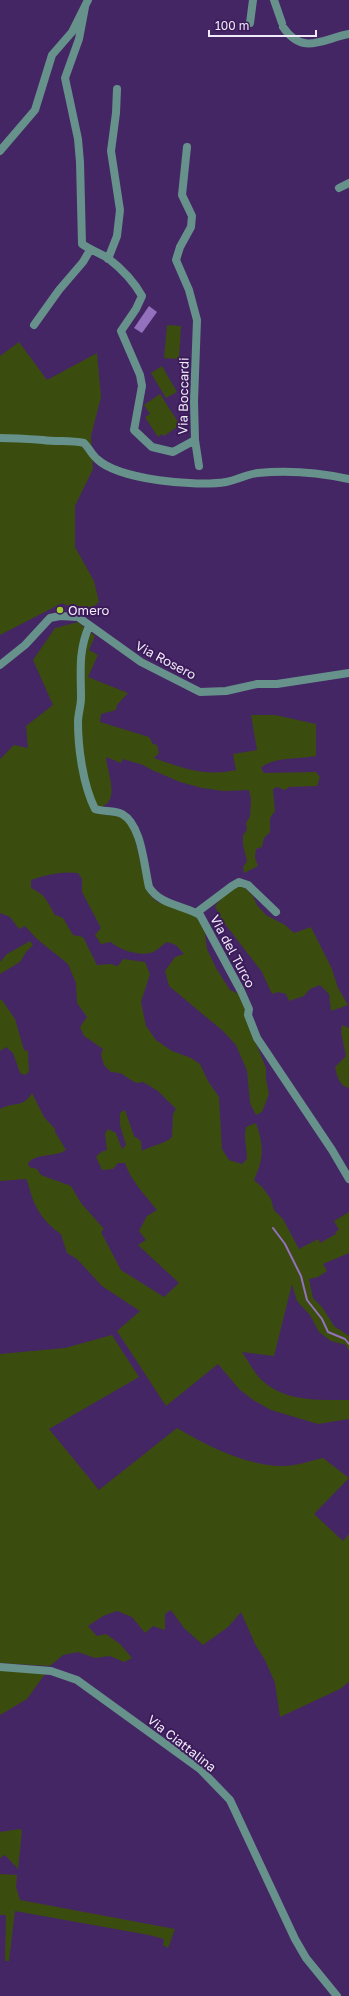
<svg xmlns="http://www.w3.org/2000/svg" width="349" height="1996" viewBox="0 0 349 1996" font-family="'Golos Text',sans-serif">
	<style>
		.green { fill: #3b4c0f }
		.water { fill: #9371bc }
		.lines { fill: none; stroke-linecap: round; stroke-linejoin: round }
		.stream { stroke: #9371bc; stroke-width: 2 }
		.minor { stroke: #66928b; stroke-width: 8 }
		.poi-dot { fill: #9fca2d; stroke: #3b1b59; stroke-width: 1.5 }
		.labels { text-anchor: middle; stroke-width: 4; stroke-linejoin: round; paint-order: stroke }
		.street-label { font-size: 13px; fill: #f0eaf9; stroke: #3b1b59 }
		.poi-label { font-size: 13px; fill: #f0eaf9; stroke: #3b1b59; text-anchor: start }
	</style>
	<rect width="100%" height="100%" fill="#452664"/>
	<path class="green" d="M 167,325 L 181,326 L 179,359 L 164,358 Z
		M 19,342 L 47,380 L 97,353 L 101,397 L 91,436 L 93,469 L 75,506 L 75,547 L 94,581 L 99,602 L 84,614 L 62,603 L 0,635 L 0,356 Z
		M 162,366 L 177,392 L 166,398 L 151,373 Z
		M 160,394 L 180,425 L 164,436 L 162,434 L 158,437 L 145,417 L 150,414 L 144,405 Z
		M 78,622 L 95,636 L 89,650 L 98,655 L 88,677 L 128,693 L 117,705 L 116,710 L 101,714 L 100,722 L 149,737 L 153,744 L 157,745 L 159,753 L 154,758 C 181,768 207,777 236,770 L 233,754 L 257,750 L 251,715 L 275,715 L 316,724 L 316,756 C 301,759 271,757 261,768 L 264,773 L 316,772 L 320,777 L 317,786 L 289,787 L 285,790 L 277,787 L 273,789 L 275,811 L 270,818 L 270,832 L 264,838 L 262,847 L 256,849 L 255,858 L 258,866 L 244,873 L 243,867 L 247,861 L 243,845 L 243,835 L 247,830 L 246,823 L 250,816 L 251,799 L 249,790 L 224,791 L 202,788 L 180,782 L 152,770 L 143,765 L 123,759 L 121,763 L 106,757 C 107,773 122,803 98,808 C 82,780 81,729 79,697 L 75,717 L 94,813 L 122,817 L 131,825 L 149,894 L 157,902 L 174,906 L 197,917 L 204,927 L 207,949 L 216,968 L 230,990 L 239,994 L 247,1009 L 249,1026 L 266,1068 L 266,1079 L 269,1094 L 262,1112 L 256,1115 L 250,1103 L 247,1071 L 236,1045 L 223,1031 L 169,986 L 165,971 L 175,957 L 184,954 L 176,945 L 167,942 C 162,945 156,952 150,953 C 139,956 119,950 111,942 L 101,944 L 95,935 L 101,928 L 82,892 L 82,879 L 78,873 C 62,871 46,875 31,880 L 31,888 C 46,895 47,901 55,915 L 63,918 L 73,935 L 83,937 L 97,965 L 111,964 L 118,966 L 123,959 L 145,962 L 150,974 L 141,1002 L 146,1026 L 156,1040 L 172,1051 L 191,1058 L 200,1064 L 208,1081 L 219,1097 L 222,1149 L 229,1160 L 242,1164 L 247,1159 L 245,1136 L 246,1127 L 256,1123 C 264,1146 264,1158 254,1180 L 262,1187 L 271,1199 L 274,1210 L 283,1219 L 299,1249 L 318,1239 L 320,1243 L 336,1234 L 335,1232 L 339,1230 L 334,1221 L 349,1212 L 349,1253 L 323,1264 L 327,1271 L 318,1277 L 309,1279 L 313,1298 L 322,1307 L 334,1326 L 349,1336 L 349,1351 L 346,1345 L 331,1341 L 319,1332 L 310,1315 L 297,1301 L 292,1284 L 274,1356 L 242,1352 C 249,1362 255,1375 264,1382 C 286,1402 321,1400 349,1400 L 349,1419 L 318,1424 L 271,1410 L 253,1400 L 239,1389 L 218,1364 L 166,1406 L 117,1331 L 140,1311 L 102,1286 L 77,1259 L 67,1253 L 61,1234 C 47,1225 36,1211 31,1194 C 29,1188 29,1184 26,1179 L 0,1181 L 0,1109 C 14,1101 22,1109 32,1093 L 44,1117 L 55,1129 L 55,1132 L 66,1150 C 54,1158 38,1152 28,1163 L 29,1167 L 37,1169 L 41,1175 L 71,1186 L 81,1203 L 104,1229 L 101,1232 L 121,1270 L 164,1297 L 179,1283 L 138,1245 L 146,1240 L 139,1231 L 147,1216 L 157,1210 C 145,1195 131,1181 125,1163 L 118,1163 L 113,1169 L 102,1170 L 96,1157 L 101,1152 L 107,1150 L 105,1134 L 108,1129 L 116,1133 L 122,1149 L 126,1145 L 120,1125 L 120,1113 L 125,1110 L 134,1136 L 141,1141 L 142,1151 C 152,1145 163,1145 172,1137 L 173,1114 L 176,1109 L 158,1091 L 143,1082 L 136,1083 L 120,1073 L 111,1072 L 104,1065 L 101,1055 L 103,1049 L 84,1036 L 80,1027 L 87,1017 L 77,1003 L 76,983 L 68,964 L 37,939 L 25,926 L 19,929 L 10,917 L 0,913 L 0,759 L 14,745 L 28,748 L 26,726 L 53,705 L 33,660 L 55,628 Z
		M 235,886 L 243,886 L 253,896 L 257,905 L 266,915 L 285,925 L 294,933 L 311,927 L 332,969 L 338,988 L 348,1005 L 331,1011 L 329,994 L 320,985 L 310,989 L 304,996 L 289,1001 L 286,994 L 278,992 L 272,994 L 262,972 L 222,920 L 215,906 L 225,894 Z
		M 30,941 L 33,945 L 26,952 L 20,962 L 0,974 L 0,962 L 7,954 Z
		M 0,1000 L 2,1000 L 15,1019 L 24,1050 L 28,1051 L 29,1072 L 25,1075 L 20,1073 L 13,1053 L 6,1047 L 0,1051 Z
		M 342,1025 L 349,1028 L 349,1088 C 339,1086 337,1076 335,1067 L 346,1056 L 341,1032 Z
		M 112,1335 L 139,1377 L 49,1429 L 99,1490 L 177,1428 C 210,1447 244,1465 283,1466 C 296,1466 310,1461 323,1458 L 349,1478 L 314,1514 L 343,1541 L 349,1534 L 349,1682 L 340,1689 L 280,1717 L 275,1683 L 265,1660 L 255,1644 L 241,1612 L 228,1627 L 203,1645 L 184,1628 L 171,1610 L 165,1614 L 165,1630 L 153,1626 L 145,1633 L 132,1617 L 117,1611 L 103,1616 L 88,1626 L 97,1636 L 106,1634 L 120,1644 L 132,1658 L 124,1662 L 110,1656 L 95,1658 L 78,1652 L 63,1655 L 50,1666 L 0,1663 L 0,1354 L 65,1348 Z
		M 0,1669 L 45,1674 L 27,1699 L 0,1715 Z
		M 20,1829 L 22,1831 L 18,1869 L 5,1855 L 0,1858 L 0,1832 Z
		M 0,1874 L 17,1875 L 16,1887 L 20,1900 L 175,1929 L 168,1948 L 163,1945 L 164,1939 L 149,1935 L 15,1911 L 9,1961 L 5,1961 L 6,1915 L 0,1915 Z"/>
	<path class="water" d="M 149,306 L 157,312 L 142,333 L 134,328 Z"/>
	<g class="lines">
		<path class="stream" d="M 273,1228 L 285,1244 L 301,1276 L 307,1300 L 322,1319 L 328,1332 L 345,1339 L 349,1344"/>
		<path class="minor" d="M 274,0 L 282,23
			M 85,7 L 79,39 L 65,78 L 78,139 L 80,162 L 82,244 C 90,250 100,253 109,259 C 122,269 134,282 142,296 L 136,309 L 121,331 L 140,375 L 142,386 L 134,430 L 152,447 L 173,452 L 195,440 L 194,401 L 197,320 L 189,290 L 176,260 L 180,247 L 191,227 L 192,216 L 182,195 L 187,147
			M 250,23 L 253,0
			M 283,27 C 303,56 322,39 349,34
			M 0,151 L 35,110 L 52,55 L 72,32 L 88,0
			M 339,188 L 349,183
			M 108,259 L 117,236 L 120,210 L 111,151 L 116,113 L 117,89
			M 34,325 L 59,290 L 83,262 L 90,250
			M 0,438 C 15,438 29,439 43,440 C 57,442 70,440 84,443 C 89,448 92,455 97,459 C 119,480 197,487 226,482 C 237,480 247,474 258,473 C 287,470 321,473 349,479
			M 195,440 L 199,466
			M 89,626 C 78,652 81,671 81,698 C 81,706 78,714 78,722 C 78,748 83,785 95,809 C 103,812 114,810 122,814 C 142,825 144,866 149,887 C 160,905 183,905 200,915 L 241,991 L 249,1009 L 248,1015 L 257,1038 L 332,1150 L 349,1179
			M 0,665 L 25,645 L 50,618 L 60,616 L 78,617 L 141,662 L 200,692 L 226,691 L 257,684 L 277,684 L 349,673
			M 196,913 L 232,886 L 239,882 L 248,885 L 276,912
			M 0,1667 L 51,1671 L 77,1680 L 200,1769 L 230,1800 L 295,1939 L 306,1958 L 337,1996"/>
	</g>
	<circle class="poi-dot" cx="60" cy="610" r="4"/>
	<g class="labels">
		<g class="street-label">
			<text transform="translate(183 396) rotate(-89)" y="5">Via Boccardi</text>
			<text transform="translate(166 660) rotate(28)" y="5">Via Rosero</text>
			<text transform="translate(233 951) rotate(62)" y="5">Via del Turco</text>
			<text transform="translate(182 1743) rotate(38)" y="5">Via Ciattalina</text>
		</g>
		<g class="poi-label">
			<text x="68" y="615">Omero</text>
		</g>
	</g>
	<path d="M209 30v6h107v-6" fill="none" stroke="#f0eaf9" stroke-width="2"/>
	<text x="215" y="30" font-size="12" fill="#f0eaf9" stroke="#3b1b59" stroke-width="3" paint-order="stroke">100 m</text>
</svg>
